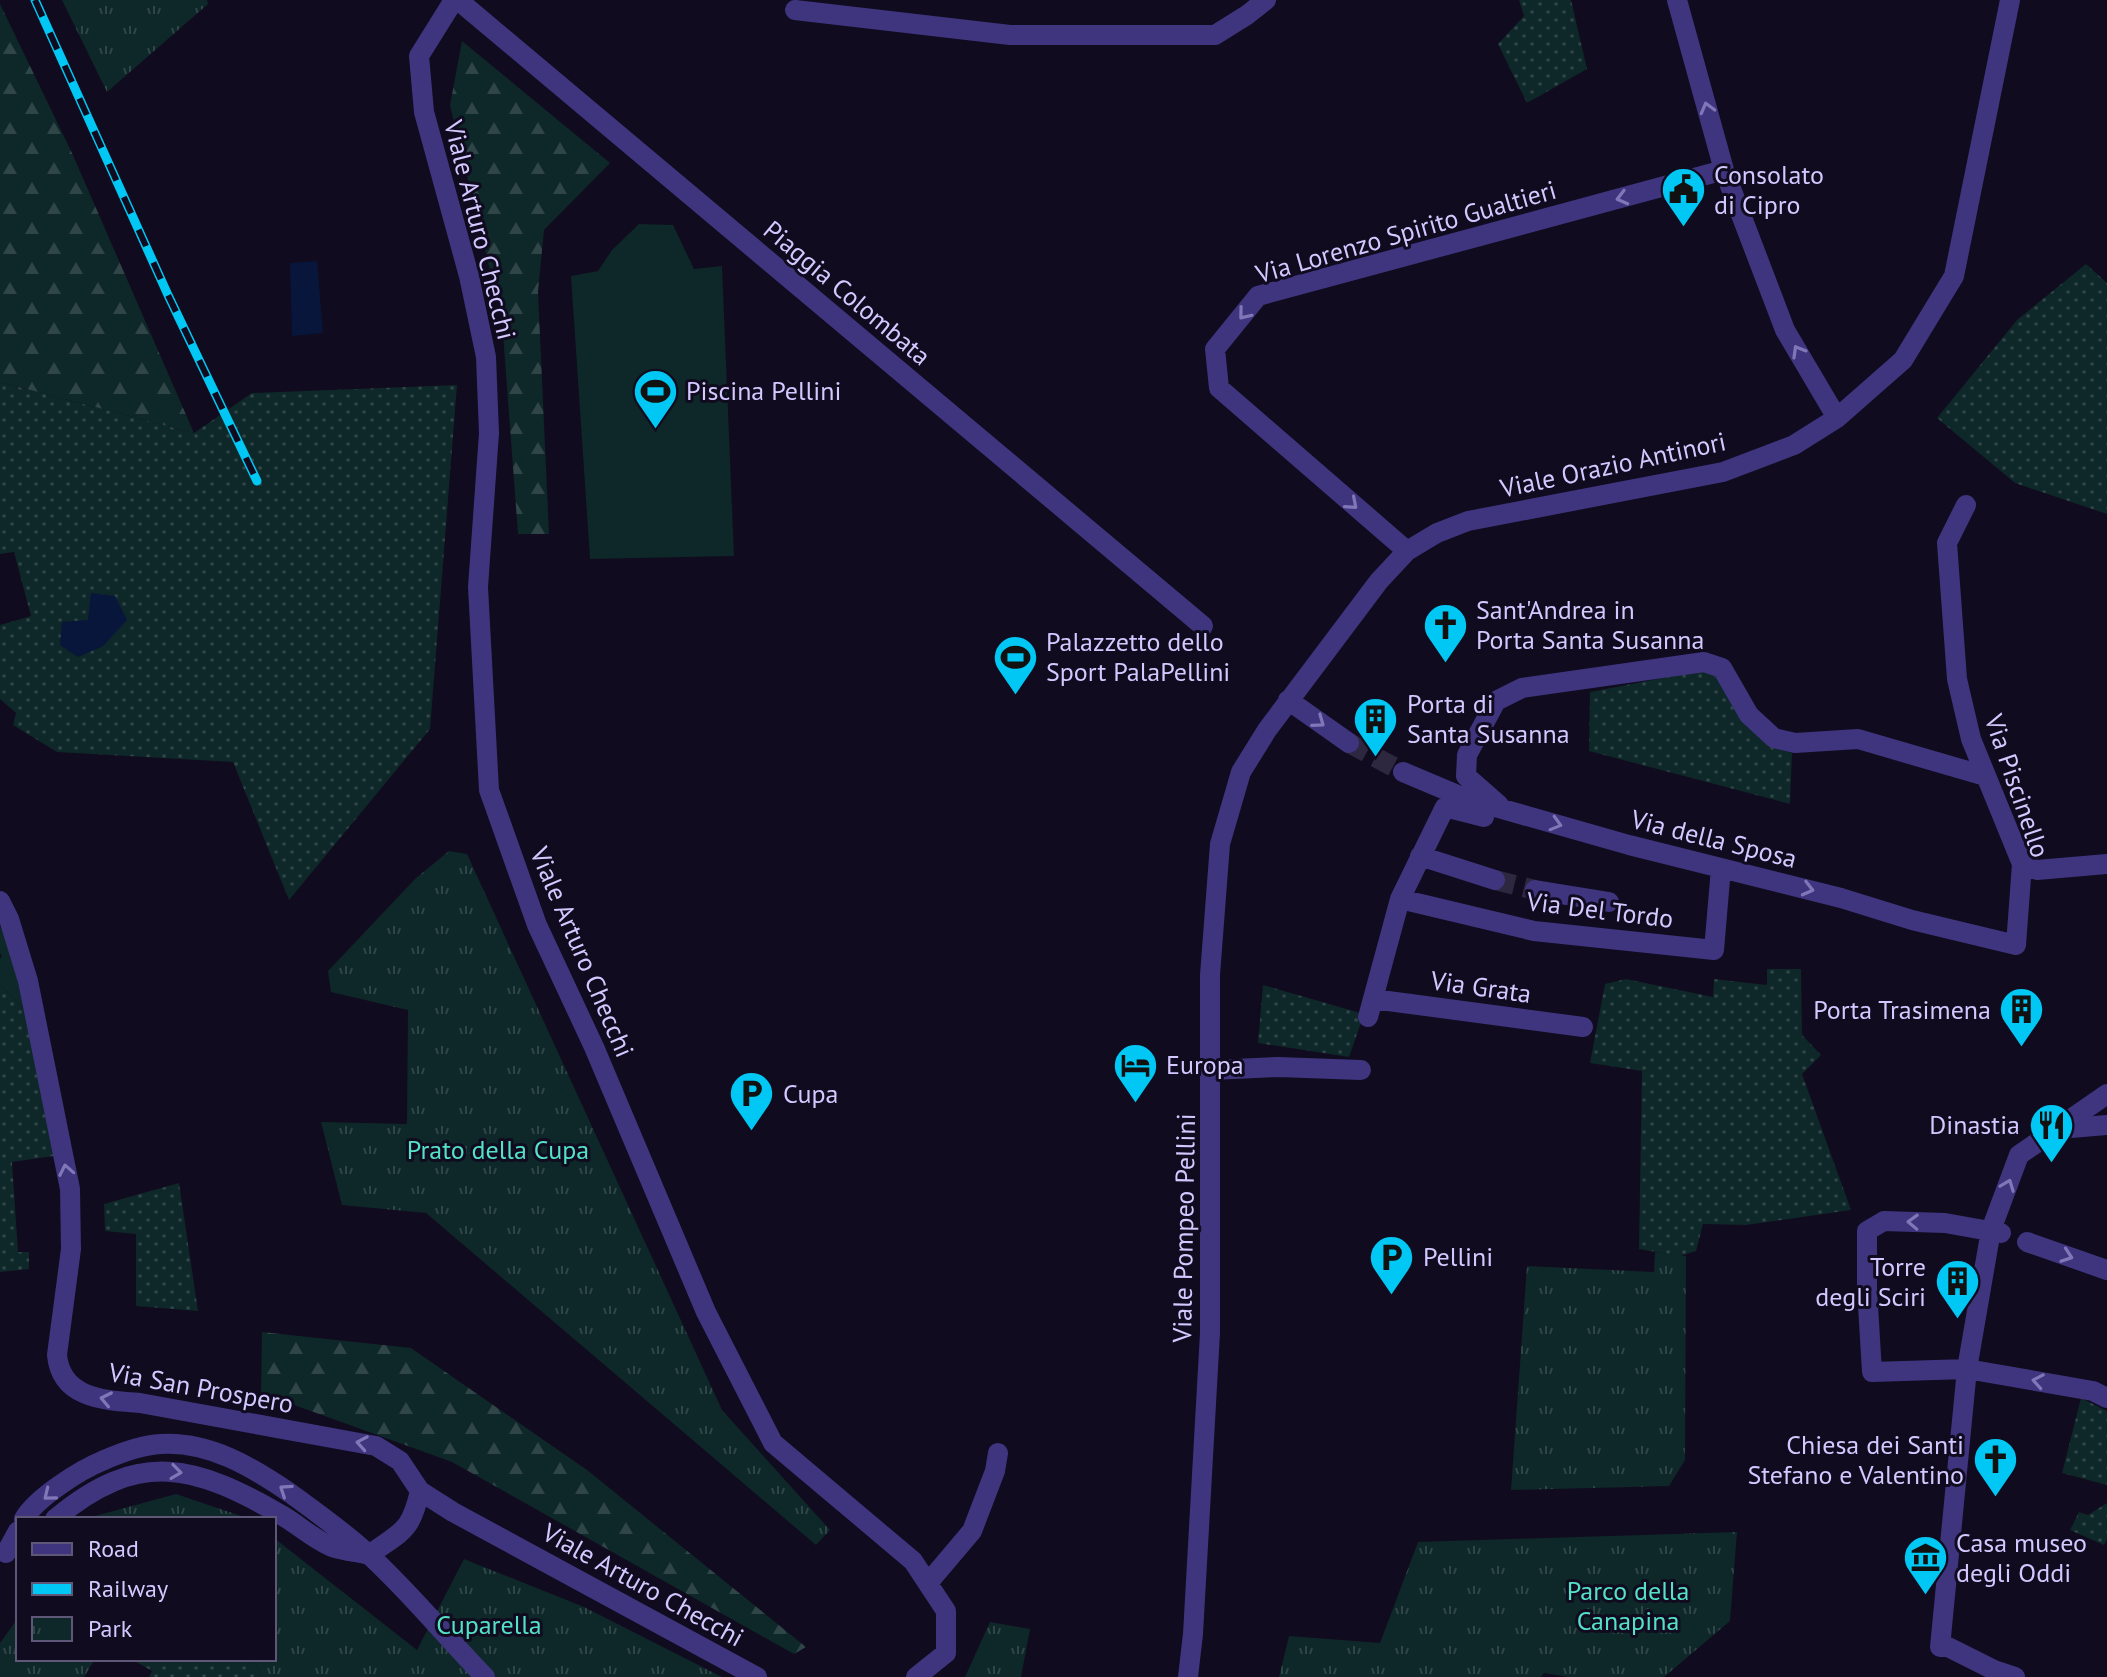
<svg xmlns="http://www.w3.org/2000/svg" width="2107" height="1677" viewBox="0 0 2107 1677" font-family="'PT Sans',sans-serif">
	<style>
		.grass { fill: url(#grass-dots) }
		.forest { fill: url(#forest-firs) }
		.park { fill: url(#park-tufts) }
		.pitch { fill: #0e2728 }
		.water { fill: #08163b }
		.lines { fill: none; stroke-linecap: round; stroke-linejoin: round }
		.minor-tunnel { stroke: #2d2740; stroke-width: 20; stroke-dasharray: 20 10; stroke-linecap: butt }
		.minor { stroke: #3e357e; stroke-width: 20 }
		.rail-casing { stroke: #00c7f3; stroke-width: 9 }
		.rail { stroke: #100b1e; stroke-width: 6; stroke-dasharray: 18; stroke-linecap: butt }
		.oneway { stroke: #8177b8 }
		.labels { text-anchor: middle; stroke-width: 6; stroke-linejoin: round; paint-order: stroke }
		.poi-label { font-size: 26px; fill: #d3c8ff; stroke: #100b1e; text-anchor: start }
		.street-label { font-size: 26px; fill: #d3c8ff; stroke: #100b1e }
		.park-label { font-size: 26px; fill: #53e1c9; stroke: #100b1e }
	</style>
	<defs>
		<pattern id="grass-dots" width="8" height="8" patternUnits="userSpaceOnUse" patternTransform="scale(2)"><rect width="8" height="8" fill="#0e2728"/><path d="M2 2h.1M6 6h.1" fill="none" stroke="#304548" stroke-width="1.8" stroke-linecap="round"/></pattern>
		<pattern id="forest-firs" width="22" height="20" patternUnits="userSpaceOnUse" patternTransform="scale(2)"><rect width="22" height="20" fill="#0e2728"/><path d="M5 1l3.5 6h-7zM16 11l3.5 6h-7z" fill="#304548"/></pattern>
		<pattern id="park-tufts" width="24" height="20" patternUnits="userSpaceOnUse" patternTransform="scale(2)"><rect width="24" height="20" fill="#0e2728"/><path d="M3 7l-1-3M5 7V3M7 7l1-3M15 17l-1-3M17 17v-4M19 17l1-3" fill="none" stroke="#304548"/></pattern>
	</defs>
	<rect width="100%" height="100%" fill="#100b1e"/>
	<path class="grass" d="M 1519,0 L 1571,0 L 1587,69 L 1527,103 L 1498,44 L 1524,16 Z
		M 2086,264 L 2107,283 L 2107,514 L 2015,483 L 1937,418 L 2017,320 Z
		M 0,382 L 194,433 L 252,393 L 457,385 L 430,729 L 289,900 L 233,762 L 57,752 L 13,725 L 16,713 L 0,699 L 0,625 L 31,616 L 14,552 L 0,554 Z
		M 1704,670 L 1718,678 L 1769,746 L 1792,753 L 1790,804 L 1589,751 L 1590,692 Z
		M 1767,969 L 1801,969 L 1802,1035 L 1821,1055 L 1802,1074 L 1851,1210 L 1746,1225 L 1703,1224 L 1696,1251 L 1680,1256 L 1639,1249 L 1642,1071 L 1590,1063 L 1605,984 L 1626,979 L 1713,997 L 1714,979 L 1767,985 Z
		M 0,985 L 26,1011 L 54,1156 L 12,1162 L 18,1252 L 29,1252 L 29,1269 L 0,1272 Z
		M 1263,985 L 1364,1014 L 1349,1057 L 1258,1043 Z
		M 179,1183 L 198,1311 L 136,1306 L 136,1234 L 105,1231 L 104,1204 Z
		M 2081,1398 L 2107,1411 L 2107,1485 L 2062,1473 Z
		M 2107,1503 L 2107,1539 L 2104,1545 L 2070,1530 L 2079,1512 L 2088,1515 Z
		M 131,1659 L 253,1659 L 262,1677 L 149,1677 L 152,1671 Z"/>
	<path class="forest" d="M 0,4 L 72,153 L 194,433 L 0,382 Z
		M 462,41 L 610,163 L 544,230 L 538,292 L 549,534 L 518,534 L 502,320 L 450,105 Z
		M 262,1332 L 411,1348 L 587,1470 L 806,1647 L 794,1654 L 452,1462 L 261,1393 Z"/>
	<path class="park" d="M 62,0 L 207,0 L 208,4 L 107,92 Z
		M 449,851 L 467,854 L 722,1410 L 830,1530 L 816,1545 L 426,1213 L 342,1205 L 321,1122 L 407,1124 L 408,1010 L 331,992 L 328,971 L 416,878 Z
		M 1655,1252 L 1686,1256 L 1685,1460 L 1669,1486 L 1511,1490 L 1527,1266 L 1654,1272 Z
		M 176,1494 L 250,1519 L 93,1519 L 95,1516 Z
		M 1737,1532 L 1730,1621 L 1664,1677 L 1568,1677 L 1544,1673 L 1541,1677 L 1279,1677 L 1289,1636 L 1380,1643 L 1418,1542 Z
		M 274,1538 L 417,1650 L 464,1559 L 584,1607 L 722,1677 L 262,1677 L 253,1659 L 274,1659 Z
		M 18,1618 L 18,1659 L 95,1659 L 84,1677 L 0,1677 L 0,1643 Z
		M 990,1622 L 1030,1629 L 1021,1677 L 965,1677 Z"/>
	<path class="pitch" d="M 639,224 L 673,225 L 694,269 L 722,266 L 734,556 L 590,559 L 571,276 L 598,271 L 612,250 Z
		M 0,926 L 14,953 L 26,1011 L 0,985 L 0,958 L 2,957 L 0,953 Z"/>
	<path class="water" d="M 317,261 L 323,333 L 292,336 L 290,263 Z
		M 91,593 L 115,596 L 127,620 L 103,646 L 78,657 L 60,645 L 62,622 L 88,620 Z"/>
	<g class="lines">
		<path class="minor-tunnel" d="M 1349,743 L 1403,772
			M 1495,880 L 1535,890"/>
		<path class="minor" d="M 454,0 L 419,56 L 424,112 L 469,276 L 486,357 L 489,433 L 478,587 L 489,790 L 537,925 L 594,1047 L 706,1312 L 773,1443 L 913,1561 L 946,1611 L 946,1653 L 916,1677
			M 458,0 L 1203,626
			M 1677,0 L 1724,170 L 1785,330 L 1837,418
			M 795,10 L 1010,35 L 1215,35 L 1247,15 L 1266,0
			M 1407,551 L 1219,388 L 1215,349 L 1258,296 L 1724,170
			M 1288,700 L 1349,743
			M 1403,772 L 1467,799 L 1629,845 L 1841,898 L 1912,920 L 2016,945 L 2022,864 L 1971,739 L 1957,679 L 1947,543 L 1966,505
			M 1499,805 L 1466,776 L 1467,755 L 1496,701 L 1522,688 L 1704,662 L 1722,668 L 1749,715 L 1774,738 L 1795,743 L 1858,739 L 1985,776
			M 1420,856 L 1495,880
			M 2022,864 L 2037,870 L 2107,864
			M 1535,890 L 1609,902
			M 1400,899 L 1534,931 L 1714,950 L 1721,868
			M 0,901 L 9,919 L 28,981 L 70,1189 L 71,1249 L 57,1355 C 61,1399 105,1400 140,1403 L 376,1446 L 400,1461 L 420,1491 L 453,1512 L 757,1677
			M 1373,999 L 1583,1027
			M 1368,1017 L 1400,899 L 1445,807 L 1484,817
			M 1212,1070 L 1278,1067 L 1361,1070
			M 2059,1129 L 2107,1125
			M 2001,1233 L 1945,1223 L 1884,1221 L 1867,1231 L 1867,1289 L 1872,1372 L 1967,1369 L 2093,1391 L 2107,1398
			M 2027,1242 L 2107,1270
			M 24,1519 C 36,1498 80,1470 102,1461 C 120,1453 140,1445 161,1444 C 209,1441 252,1467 290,1493 C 316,1512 343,1531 367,1553 C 409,1591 446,1637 485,1677
			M 55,1519 C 139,1448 196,1465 283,1516 C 300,1526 317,1542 335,1548 C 345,1551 356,1552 365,1554
			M 6,1553 L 18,1531
			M 369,1555 C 403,1530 410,1533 420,1491
			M 928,1583 L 972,1531 L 995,1471 L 998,1453
			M 1188,1677 L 1193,1634 L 1210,1333 L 1210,975 L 1220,844 L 1241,772 L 1267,730 L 1379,581 L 1407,551 L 1437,533 L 1468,521 L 1723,472 L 1794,445 L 1837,418 L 1903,360 L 1954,276 L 2010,0
			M 2015,1677 L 1994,1670 L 1948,1647 L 1940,1647 L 1967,1369 L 1991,1230 L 2019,1155 L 2107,1094"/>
		<defs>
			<path id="rail" d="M 35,0 L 168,295 L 257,481"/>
		</defs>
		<use href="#rail" class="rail-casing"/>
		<use href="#rail" class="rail"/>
	</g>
	<defs><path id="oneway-chevron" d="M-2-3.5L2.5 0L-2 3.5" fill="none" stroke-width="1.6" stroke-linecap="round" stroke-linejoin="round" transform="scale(2)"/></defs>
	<g class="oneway">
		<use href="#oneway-chevron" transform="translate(1707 108) rotate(-105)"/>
		<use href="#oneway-chevron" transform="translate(1622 198) rotate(165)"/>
		<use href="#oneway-chevron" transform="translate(1244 314) rotate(129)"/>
		<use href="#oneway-chevron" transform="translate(1798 351) rotate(-120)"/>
		<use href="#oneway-chevron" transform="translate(1352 504) rotate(41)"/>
		<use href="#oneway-chevron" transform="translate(1319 722) rotate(36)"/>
		<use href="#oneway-chevron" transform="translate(1556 824) rotate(16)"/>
		<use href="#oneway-chevron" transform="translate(1808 889) rotate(14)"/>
		<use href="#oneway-chevron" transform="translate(66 1170) rotate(-101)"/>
		<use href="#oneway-chevron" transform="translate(2008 1185) rotate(-69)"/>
		<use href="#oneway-chevron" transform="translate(1913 1222) rotate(-178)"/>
		<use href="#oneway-chevron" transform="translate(2067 1256) rotate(19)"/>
		<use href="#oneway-chevron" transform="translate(2038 1381) rotate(-170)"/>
		<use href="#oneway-chevron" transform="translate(106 1399) rotate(-168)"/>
		<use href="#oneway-chevron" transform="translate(362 1443) rotate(-170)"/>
		<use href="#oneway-chevron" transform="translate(176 1472) rotate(8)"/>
		<use href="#oneway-chevron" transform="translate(285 1490) rotate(-146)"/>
		<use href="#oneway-chevron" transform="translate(49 1495) rotate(141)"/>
	</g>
	<defs>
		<symbol id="civic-pin" viewBox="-11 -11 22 30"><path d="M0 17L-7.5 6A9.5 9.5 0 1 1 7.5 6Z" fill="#00c7f3" stroke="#100b1e"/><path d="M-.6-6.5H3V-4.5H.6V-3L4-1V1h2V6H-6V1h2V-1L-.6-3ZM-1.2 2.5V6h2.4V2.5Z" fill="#111"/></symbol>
		<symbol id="stadium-pin" viewBox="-11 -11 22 30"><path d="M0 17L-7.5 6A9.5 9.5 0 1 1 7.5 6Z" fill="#00c7f3" stroke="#100b1e"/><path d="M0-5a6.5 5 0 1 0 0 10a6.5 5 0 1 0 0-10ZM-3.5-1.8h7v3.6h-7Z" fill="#111"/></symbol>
		<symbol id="church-pin" viewBox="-11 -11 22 30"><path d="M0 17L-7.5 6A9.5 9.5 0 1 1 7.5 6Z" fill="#00c7f3" stroke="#100b1e"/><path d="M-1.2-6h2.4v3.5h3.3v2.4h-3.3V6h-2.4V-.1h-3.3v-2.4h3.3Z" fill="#111"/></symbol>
		<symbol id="building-pin" viewBox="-11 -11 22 30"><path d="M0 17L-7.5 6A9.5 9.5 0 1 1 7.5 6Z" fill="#00c7f3" stroke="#100b1e"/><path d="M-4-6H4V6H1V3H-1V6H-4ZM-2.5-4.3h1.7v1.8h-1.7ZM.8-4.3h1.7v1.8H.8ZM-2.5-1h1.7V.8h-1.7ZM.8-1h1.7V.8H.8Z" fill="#111"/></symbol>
		<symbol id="hotel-pin" viewBox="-11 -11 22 30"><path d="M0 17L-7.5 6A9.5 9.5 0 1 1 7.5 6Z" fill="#00c7f3" stroke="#100b1e"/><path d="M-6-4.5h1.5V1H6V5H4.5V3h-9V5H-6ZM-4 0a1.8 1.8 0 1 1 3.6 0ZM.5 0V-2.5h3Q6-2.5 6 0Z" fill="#111"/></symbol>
		<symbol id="parking-pin" viewBox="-11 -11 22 30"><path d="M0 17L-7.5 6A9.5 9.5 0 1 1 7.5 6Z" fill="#00c7f3" stroke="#100b1e"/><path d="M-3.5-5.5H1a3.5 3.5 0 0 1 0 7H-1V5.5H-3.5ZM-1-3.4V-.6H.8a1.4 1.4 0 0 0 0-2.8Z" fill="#111"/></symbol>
		<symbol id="restaurant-pin" viewBox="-11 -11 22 30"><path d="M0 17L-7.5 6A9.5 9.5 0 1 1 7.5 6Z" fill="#00c7f3" stroke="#100b1e"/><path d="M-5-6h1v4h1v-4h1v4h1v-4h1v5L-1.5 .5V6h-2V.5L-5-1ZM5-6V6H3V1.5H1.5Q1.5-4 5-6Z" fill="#111"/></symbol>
		<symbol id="museum-pin" viewBox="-11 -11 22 30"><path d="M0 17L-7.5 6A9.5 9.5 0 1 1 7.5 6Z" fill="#00c7f3" stroke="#100b1e"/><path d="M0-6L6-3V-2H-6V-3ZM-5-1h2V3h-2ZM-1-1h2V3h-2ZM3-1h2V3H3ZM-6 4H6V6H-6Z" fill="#111"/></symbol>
	</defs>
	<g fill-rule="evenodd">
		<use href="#civic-pin" x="1658" y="164" width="51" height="69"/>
		<use href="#stadium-pin" x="630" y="366" width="51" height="69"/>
		<use href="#church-pin" x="1420" y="600" width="51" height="69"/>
		<use href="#stadium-pin" x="990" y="632" width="51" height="69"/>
		<use href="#building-pin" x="1350" y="694" width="51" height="69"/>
		<use href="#building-pin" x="1996" y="984" width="51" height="69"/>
		<use href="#hotel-pin" x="1110" y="1040" width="51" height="69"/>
		<use href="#parking-pin" x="726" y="1068" width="51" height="69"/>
		<use href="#restaurant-pin" x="2026" y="1100" width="51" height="69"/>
		<use href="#parking-pin" x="1366" y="1232" width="51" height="69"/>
		<use href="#building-pin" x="1932" y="1256" width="51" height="69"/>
		<use href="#church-pin" x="1970" y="1434" width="51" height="69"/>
		<use href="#museum-pin" x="1900" y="1532" width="51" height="69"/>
	</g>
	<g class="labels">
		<g class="poi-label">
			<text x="1714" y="184">Consolato<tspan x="1714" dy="30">di Cipro</tspan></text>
			<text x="686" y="400">Piscina Pellini</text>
			<text x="1476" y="619">Sant'Andrea in<tspan x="1476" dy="30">Porta Santa Susanna</tspan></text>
			<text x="1046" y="651">Palazzetto dello<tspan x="1046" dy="30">Sport PalaPellini</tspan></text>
			<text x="1407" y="713">Porta di<tspan x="1407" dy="30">Santa Susanna</tspan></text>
			<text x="1991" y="1019" text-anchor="end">Porta Trasimena</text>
			<text x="1166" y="1074">Europa</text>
			<text x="783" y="1103">Cupa</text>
			<text x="2020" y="1134" text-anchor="end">Dinastia</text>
			<text x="1423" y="1266">Pellini</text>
			<text x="1926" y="1276" text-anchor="end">Torre<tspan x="1926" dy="30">degli Sciri</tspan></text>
			<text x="1964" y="1454" text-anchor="end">Chiesa dei Santi<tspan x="1964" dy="30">Stefano e Valentino</tspan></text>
			<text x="1956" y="1552">Casa museo<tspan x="1956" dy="30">degli Oddi</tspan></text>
		</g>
		<g class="street-label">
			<text transform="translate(480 230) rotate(76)" y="9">Viale Arturo Checchi</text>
			<text transform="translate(1406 232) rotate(-16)" y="9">Via Lorenzo Spirito Gualtieri</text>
			<text transform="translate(847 293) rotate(40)" y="9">Piaggia Colombata</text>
			<text transform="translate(1613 465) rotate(-12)" y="9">Viale Orazio Antinori</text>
			<text transform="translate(2017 786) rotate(71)" y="9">Via Piscinello</text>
			<text transform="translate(1714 839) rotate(14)" y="9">Via della Sposa</text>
			<text transform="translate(1600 910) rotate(7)" y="9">Via Del Tordo</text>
			<text transform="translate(582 952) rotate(67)" y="9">Viale Arturo Checchi</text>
			<text transform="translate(1481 987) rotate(8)" y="9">Via Grata</text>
			<text transform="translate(1184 1228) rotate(-89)" y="9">Viale Pompeo Pellini</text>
			<text transform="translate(201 1388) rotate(10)" y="9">Via San Prospero</text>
			<text transform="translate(643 1585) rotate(29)" y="9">Viale Arturo Checchi</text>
		</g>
		<g class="park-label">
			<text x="498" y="1159">Prato della Cupa</text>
			<text x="1628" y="1600">Parco della<tspan x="1628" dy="30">Canapina</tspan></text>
			<text x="489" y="1634">Cuparella</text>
		</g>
	</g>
	<rect x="16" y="1517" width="260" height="144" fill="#100b1e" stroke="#5e5778" stroke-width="2"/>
	<rect x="32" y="1543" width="40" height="12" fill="#3e357e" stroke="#5e5778" stroke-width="2"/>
	<text x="88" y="1557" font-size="24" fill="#d3c8ff">Road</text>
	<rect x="32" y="1583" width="40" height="12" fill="#00c7f3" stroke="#5e5778" stroke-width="2"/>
	<text x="88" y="1597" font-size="24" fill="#d3c8ff">Railway</text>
	<rect x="32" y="1617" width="40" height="24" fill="url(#park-tufts)" stroke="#5e5778" stroke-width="2"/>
	<text x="88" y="1637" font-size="24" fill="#d3c8ff">Park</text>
</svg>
